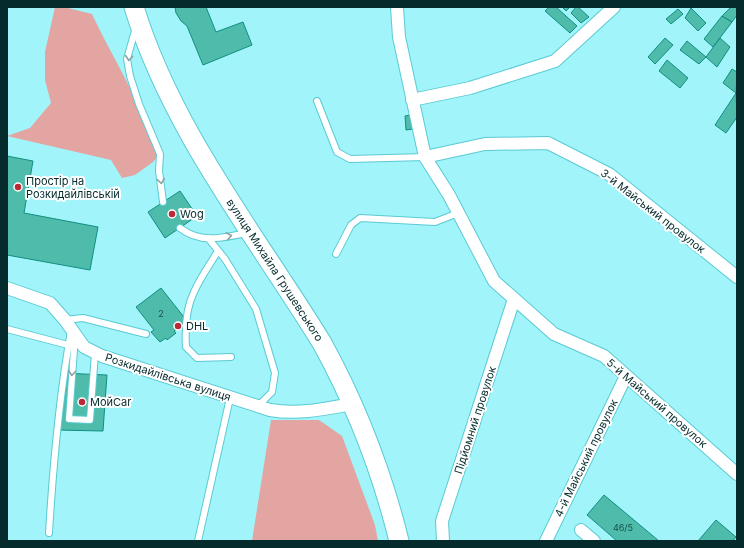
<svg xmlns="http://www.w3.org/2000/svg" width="744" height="548" viewBox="0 0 744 548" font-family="Inter,sans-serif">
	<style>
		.green { fill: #e3a5a1 }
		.building { fill: #4fbbab; stroke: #118f81 }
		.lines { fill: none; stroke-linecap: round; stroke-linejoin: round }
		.lane-casing { stroke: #5bcad3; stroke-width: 8 }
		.street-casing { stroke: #5bcad3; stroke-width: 14 }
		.primary-casing { stroke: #5bcad3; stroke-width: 21 }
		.lane { stroke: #fff; stroke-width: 6 }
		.street { stroke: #fff; stroke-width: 12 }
		.primary { stroke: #fff; stroke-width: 19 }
		.oneway { stroke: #8ea0a0 }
		.poi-dot { fill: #ba2935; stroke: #fff; stroke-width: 1.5 }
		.labels { text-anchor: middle; stroke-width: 4; stroke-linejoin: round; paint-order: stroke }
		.number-label { font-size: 9px; fill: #184f4c }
		.poi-label { font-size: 11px; fill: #052b2d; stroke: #fff; text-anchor: start }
		.street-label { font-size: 11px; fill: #052b2d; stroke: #fff }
	</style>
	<rect width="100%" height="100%" fill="#a0f4fa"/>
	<path class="green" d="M 55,7 L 64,7 L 92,14 C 114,61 143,105 159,155 L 153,162 L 135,175 L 122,178 L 111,160 L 7,136 L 30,128 L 51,103 L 45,80 L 45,52 Z
		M 271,420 L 319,420 L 342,436 L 375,525 L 378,541 L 252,541 Z"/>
	<path class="building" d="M 175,7 L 206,7 L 216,32 L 243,22 L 252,45 L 203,65 L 187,26 L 181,21 L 176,13 Z
		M 549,7 L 556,7 L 577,26 L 570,33 L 545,11 Z
		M 562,7 L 570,7 L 566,11 Z
		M 576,7 L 578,7 L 589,17 L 581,23 L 571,13 Z
		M 731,7 L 737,7 L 737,15 L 732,22 L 722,16 Z
		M 691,8 L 706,23 L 698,31 L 685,18 Z
		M 678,9 L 683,14 L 671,24 L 666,19 Z
		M 722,16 L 732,22 L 713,47 L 704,39 Z
		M 665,38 L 673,45 L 655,64 L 648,57 Z
		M 720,38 L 730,47 L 717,67 L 706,57 Z
		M 687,41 L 706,57 L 699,64 L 680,50 Z
		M 667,60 L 688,78 L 680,88 L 659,71 Z
		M 732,69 L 737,72 L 736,93 L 723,83 Z
		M 736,93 L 737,117 L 726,133 L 715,125 Z
		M 411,115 L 413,129 L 406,130 L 405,116 Z
		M 7,156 L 33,161 L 24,213 L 98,227 L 90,270 L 7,255 Z
		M 180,191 L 197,216 L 165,238 L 148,212 Z
		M 161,288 L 187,321 L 174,331 L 176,333 L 167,340 L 166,338 L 160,342 L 151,332 L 154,330 L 136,307 Z
		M 61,373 L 107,375 L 103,431 L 56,430 Z
		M 604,495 L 659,541 L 617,541 L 587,515 Z
		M 716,520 L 736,537 L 733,541 L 698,541 Z"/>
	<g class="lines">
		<defs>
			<path id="lane" d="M 136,27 L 127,59 L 130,76 L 139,104 L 160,154 L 159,171 L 163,202
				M 317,101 L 337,152 L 350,159 L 425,157
				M 180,228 C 201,244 222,238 247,233
				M 208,238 L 225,259 L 256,309 L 275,373 L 272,392 L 258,406
				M 218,251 C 210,264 200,278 194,292 C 186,308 185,330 186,347 L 197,358 L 231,357
				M 336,254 L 351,225 L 360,218 L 435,222 L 458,213
				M 65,320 L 83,318 L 146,334
				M 7,329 L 68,345
				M 75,336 L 69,419 L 90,420 L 95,353
				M 49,533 C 53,465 59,398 71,331
				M 198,541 L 230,398"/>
			<path id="street" d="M 397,7 L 399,37 L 425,157 L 449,195 L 494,281 L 554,334 L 604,356 L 737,474
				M 412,100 L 470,88 L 555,61 L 614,7
				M 425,157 L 485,144 L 548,143 L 609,174 L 737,277
				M 7,288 L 50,303 L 65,320 L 84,347 L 102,356 L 270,410 C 298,415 325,409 352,404
				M 581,530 L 594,541
				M 443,541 L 442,521 L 514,299
				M 546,541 L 626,376"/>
			<path id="primary" d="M 134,7 C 172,131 255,234 322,343 C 356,405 382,472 399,541"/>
		</defs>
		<use href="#lane" class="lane-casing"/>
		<use href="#street" class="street-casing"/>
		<use href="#primary" class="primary-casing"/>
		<use href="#lane" class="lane"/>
		<use href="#street" class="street"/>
		<use href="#primary" class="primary"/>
	</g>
	<defs><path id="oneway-chevron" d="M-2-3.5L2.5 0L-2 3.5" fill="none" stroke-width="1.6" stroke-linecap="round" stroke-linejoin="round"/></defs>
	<g class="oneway">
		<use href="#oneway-chevron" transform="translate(129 58) rotate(95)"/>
		<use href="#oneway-chevron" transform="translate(161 181) rotate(82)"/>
		<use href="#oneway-chevron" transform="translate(229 236) rotate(-11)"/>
		<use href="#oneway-chevron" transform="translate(72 373) rotate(94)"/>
	</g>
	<g class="poi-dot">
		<circle cx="18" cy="187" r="4"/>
		<circle cx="172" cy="214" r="4"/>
		<circle cx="178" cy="326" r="4"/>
		<circle cx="82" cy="402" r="4"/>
	</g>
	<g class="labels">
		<g class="number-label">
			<text x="161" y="317">2</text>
			<text x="623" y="531">46/5</text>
		</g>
		<g class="poi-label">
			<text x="26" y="185">Простір на<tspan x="26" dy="13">Розкидайлівській</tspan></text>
			<text x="180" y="218">Wog</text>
			<text x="186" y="330">DHL</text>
			<text x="90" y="406">МойCar</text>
		</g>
		<g class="street-label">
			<text transform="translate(653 211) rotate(38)" y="4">3-й Майський провулок</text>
			<text transform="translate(275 270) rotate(57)" y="4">вулиця Михайла Грушевського</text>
			<text transform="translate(168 377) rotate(18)" y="4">Розкидайлівська вулиця</text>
			<text transform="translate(657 403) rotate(41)" y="4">5-й Майський провулок</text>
			<text transform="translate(475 420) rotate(-72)" y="4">Підйомний провулок</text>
			<text transform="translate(586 458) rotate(-64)" y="4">4-й Майський провулок</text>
		</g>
	</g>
	<rect width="744" height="548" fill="none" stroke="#052b2d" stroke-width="16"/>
</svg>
